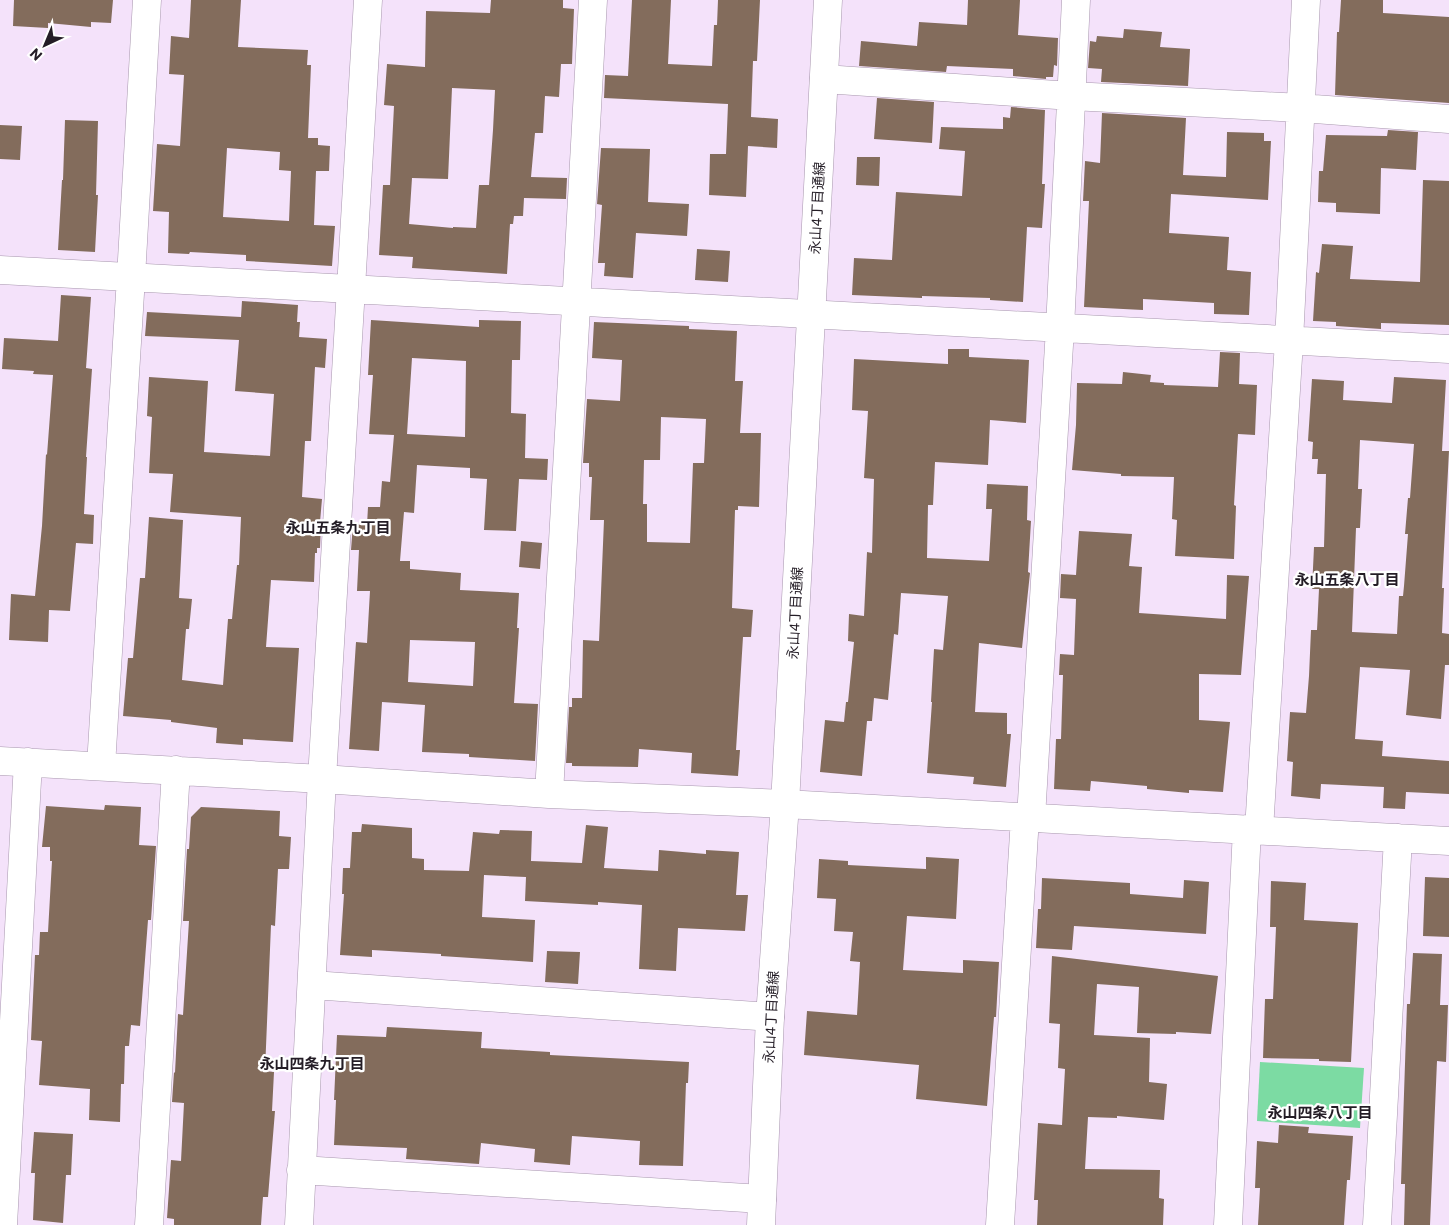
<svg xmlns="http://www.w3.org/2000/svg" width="1449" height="1225" viewBox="0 0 1449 1225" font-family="Commissioner,'Noto Sans JP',sans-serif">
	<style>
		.green { fill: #7cdba3 }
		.building { fill: #836c5c; fill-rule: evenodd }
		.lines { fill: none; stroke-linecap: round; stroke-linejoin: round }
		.minor-casing { stroke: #a897ae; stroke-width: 29 }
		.tertiary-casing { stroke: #a897ae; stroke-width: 29 }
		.minor { stroke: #fff; stroke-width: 28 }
		.tertiary { stroke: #fff; stroke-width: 28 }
		.labels { text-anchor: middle; stroke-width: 4.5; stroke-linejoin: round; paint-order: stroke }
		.street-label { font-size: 14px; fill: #241d26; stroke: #fff }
		.neighbourhood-label { font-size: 15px; font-weight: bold; fill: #241d26; stroke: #fff }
	</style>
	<rect width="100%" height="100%" fill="#f4e2fa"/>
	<path class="green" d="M 1260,1062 L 1364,1068 L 1360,1128 L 1257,1121 Z"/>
	<path class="building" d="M 14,0 L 113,0 L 111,23 L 91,22 L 91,27 L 48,23 L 48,28 L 13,26 Z
		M 191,0 L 241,0 L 238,47 L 308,50 L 307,65 L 311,65 L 308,138 L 318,138 L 318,145 L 330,146 L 329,171 L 316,171 L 314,225 L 335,226 L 332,266 L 246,261 L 246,255 L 190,252 L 189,254 L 168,253 L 169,212 L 153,211 L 157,144 L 180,146 L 184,75 L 169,74 L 171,36 L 189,38 ZM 227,148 L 280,152 L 279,170 L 291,171 L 289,221 L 223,217 Z
		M 491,0 L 563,0 L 563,8 L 574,9 L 572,64 L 561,64 L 559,97 L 545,96 L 543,133 L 535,133 L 531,177 L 567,178 L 566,199 L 524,198 L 523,216 L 514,216 L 513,224 L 510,224 L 507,274 L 412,268 L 413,257 L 379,255 L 383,185 L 390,185 L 394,106 L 384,105 L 387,64 L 425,67 L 426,11 L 490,13 ZM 452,88 L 495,90 L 493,130 L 489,185 L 479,185 L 476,228 L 453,227 L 453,228 L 409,224 L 412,178 L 448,179 Z
		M 632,0 L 671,0 L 668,64 L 712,66 L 714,25 L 717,25 L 718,0 L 760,0 L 757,61 L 753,61 L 751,117 L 778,119 L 777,148 L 748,146 L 746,197 L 709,195 L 710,154 L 726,154 L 728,104 L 604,98 L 605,75 L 628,76 Z
		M 968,0 L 1020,0 L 1018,35 L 1058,38 L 1057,66 L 1054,65 L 1053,77 L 1046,77 L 1046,79 L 1013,76 L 1013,69 L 947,66 L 946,72 L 859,66 L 861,41 L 917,46 L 919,22 L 967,25 Z
		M 1341,0 L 1383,0 L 1383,13 L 1449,17 L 1449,103 L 1335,95 L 1337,32 L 1339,32 Z
		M 1124,29 L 1162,32 L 1160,47 L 1190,49 L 1188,86 L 1101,82 L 1102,69 L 1088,68 L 1090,41 L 1096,42 L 1097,36 L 1123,38 Z
		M 877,98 L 934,102 L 932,143 L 874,139 Z
		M 1011,107 L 1045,110 L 1042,184 L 1045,184 L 1042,228 L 1027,227 L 1023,302 L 990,300 L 990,298 L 922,296 L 922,298 L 852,295 L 854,258 L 892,260 L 896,192 L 962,196 L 965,151 L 939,149 L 941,127 L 1003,129 L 1003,117 L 1010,118 Z
		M 1102,113 L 1186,118 L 1183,175 L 1226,177 L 1227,132 L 1264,133 L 1264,141 L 1271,141 L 1268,200 L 1171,194 L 1169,233 L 1229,237 L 1227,270 L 1251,272 L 1249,315 L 1214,314 L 1214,303 L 1143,299 L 1143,310 L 1084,307 L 1089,201 L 1083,201 L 1085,161 L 1100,163 Z
		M 65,120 L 98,121 L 96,195 L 98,195 L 95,252 L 58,250 L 62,180 L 63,180 Z
		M 0,125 L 22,126 L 20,160 L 0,159 Z
		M 1388,130 L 1418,132 L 1416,170 L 1381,168 L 1380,214 L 1336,212 L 1336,203 L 1318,202 L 1319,171 L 1323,171 L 1326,135 L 1387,136 Z
		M 601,148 L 650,149 L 648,202 L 689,204 L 687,236 L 636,233 L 633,278 L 604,276 L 605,263 L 598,263 L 602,205 L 597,204 Z
		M 857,157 L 880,157 L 879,186 L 856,185 Z
		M 1423,180 L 1449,181 L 1449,325 L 1381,323 L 1381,329 L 1336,326 L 1336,322 L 1313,321 L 1316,272 L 1319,273 L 1322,244 L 1353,246 L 1350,279 L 1420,282 Z
		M 697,249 L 730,251 L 728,282 L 695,280 Z
		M 61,295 L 91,297 L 86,368 L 92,369 L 86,457 L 87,457 L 84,514 L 94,515 L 93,544 L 76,543 L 70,611 L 49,610 L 48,642 L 9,640 L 11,594 L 35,596 L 42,526 L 46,454 L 47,455 L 53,375 L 33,374 L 34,371 L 2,369 L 4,338 L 58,341 Z
		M 242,301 L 298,305 L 297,322 L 300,322 L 299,337 L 327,339 L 325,368 L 315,367 L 311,441 L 305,441 L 302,497 L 322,499 L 320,522 L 321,523 L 320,548 L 317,548 L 317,553 L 315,553 L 314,582 L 271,580 L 266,647 L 299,648 L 293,742 L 243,739 L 243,745 L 216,743 L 217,728 L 171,722 L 171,720 L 123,716 L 128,658 L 133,658 L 140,578 L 145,578 L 149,517 L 183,520 L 179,598 L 192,599 L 189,629 L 186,629 L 182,680 L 223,685 L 228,619 L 232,619 L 237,565 L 239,565 L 241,517 L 170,512 L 173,474 L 149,473 L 152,417 L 147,416 L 149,377 L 208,381 L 204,452 L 270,456 L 274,394 L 235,391 L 239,340 L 145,336 L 147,312 L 241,317 Z
		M 371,320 L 479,327 L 479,320 L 521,321 L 520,360 L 512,360 L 511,413 L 526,414 L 525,458 L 548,459 L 547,480 L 519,479 L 516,531 L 484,530 L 487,479 L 470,478 L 470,468 L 417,465 L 414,513 L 404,512 L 400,561 L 410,561 L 410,569 L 461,573 L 460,590 L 519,593 L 517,628 L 519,628 L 514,703 L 538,704 L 535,761 L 469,757 L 469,754 L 422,752 L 425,705 L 382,702 L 379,751 L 349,749 L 356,642 L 367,643 L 370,591 L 357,591 L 359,550 L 351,550 L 353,524 L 367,525 L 368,507 L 380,507 L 382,481 L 390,482 L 394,435 L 369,434 L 373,375 L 368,375 ZM 412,358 L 466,361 L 465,437 L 407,434 ZM 410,640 L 475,642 L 473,686 L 408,682 Z
		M 594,322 L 689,326 L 689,329 L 737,331 L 735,381 L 743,381 L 740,433 L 761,433 L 759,507 L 738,506 L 738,510 L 735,510 L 732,608 L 753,610 L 751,637 L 743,637 L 736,750 L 740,750 L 738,776 L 691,773 L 692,753 L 639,749 L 638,767 L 572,766 L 572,763 L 566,763 L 569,707 L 572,707 L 572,698 L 582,698 L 583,640 L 599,641 L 604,520 L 590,520 L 592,477 L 589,477 L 589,463 L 583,463 L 587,399 L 620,401 L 622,360 L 592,358 ZM 661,417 L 706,419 L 704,463 L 693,463 L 690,543 L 647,542 L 647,504 L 643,504 L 644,460 L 660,460 Z
		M 948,349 L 969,349 L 969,357 L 1029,360 L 1026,423 L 990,420 L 988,465 L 935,462 L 933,505 L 928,505 L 927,558 L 989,561 L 992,509 L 986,509 L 987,484 L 1028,486 L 1027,520 L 1031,521 L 1028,572 L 1030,573 L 1022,648 L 979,643 L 975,712 L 1007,713 L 1007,734 L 1011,734 L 1006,787 L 973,784 L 974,777 L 927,773 L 932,702 L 931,702 L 934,649 L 943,650 L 948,596 L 901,593 L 898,635 L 894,634 L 888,700 L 874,698 L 872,721 L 867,721 L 862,776 L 820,772 L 825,720 L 844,722 L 846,702 L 848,702 L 854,642 L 848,641 L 849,614 L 864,616 L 867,552 L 872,553 L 874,479 L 864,478 L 868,411 L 852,410 L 854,359 L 948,364 Z
		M 1220,352 L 1240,353 L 1239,384 L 1257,385 L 1255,435 L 1238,434 L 1234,505 L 1236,506 L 1234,559 L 1175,556 L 1177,520 L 1172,519 L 1174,477 L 1121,476 L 1121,474 L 1072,470 L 1076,425 L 1077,383 L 1122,384 L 1123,372 L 1151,375 L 1150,382 L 1164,383 L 1164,385 L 1218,387 Z
		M 1394,377 L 1446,380 L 1442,451 L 1449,451 L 1442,588 L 1444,588 L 1442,633 L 1449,634 L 1449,665 L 1445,665 L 1441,719 L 1406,715 L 1410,670 L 1360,667 L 1355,739 L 1383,741 L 1382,756 L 1449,761 L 1449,794 L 1406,792 L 1405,809 L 1383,808 L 1384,787 L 1321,784 L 1320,799 L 1291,796 L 1293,762 L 1287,761 L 1290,712 L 1306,713 L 1309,676 L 1311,630 L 1317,630 L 1319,589 L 1312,589 L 1314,547 L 1324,547 L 1326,474 L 1317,474 L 1318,459 L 1312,459 L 1313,442 L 1308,441 L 1312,379 L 1344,381 L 1343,400 L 1392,403 ZM 1360,440 L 1414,444 L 1410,498 L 1408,498 L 1405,534 L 1408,534 L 1404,586 L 1403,596 L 1399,596 L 1397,634 L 1352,632 L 1356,528 L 1360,528 L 1362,489 L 1358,489 Z
		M 1079,531 L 1132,534 L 1129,566 L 1142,567 L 1139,613 L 1226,619 L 1227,575 L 1249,576 L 1241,675 L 1199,674 L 1199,720 L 1230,722 L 1223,792 L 1189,790 L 1189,793 L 1147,789 L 1147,786 L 1091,781 L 1090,791 L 1054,789 L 1056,739 L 1061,739 L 1063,675 L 1059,675 L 1060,654 L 1074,655 L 1076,599 L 1060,598 L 1061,574 L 1076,575 Z
		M 521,541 L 542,543 L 540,569 L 519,567 Z
		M 105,805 L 141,807 L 139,845 L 156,846 L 151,920 L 148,920 L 140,1026 L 131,1025 L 129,1046 L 125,1046 L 124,1084 L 121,1084 L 120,1122 L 89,1120 L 90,1089 L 39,1085 L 42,1041 L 31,1040 L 35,955 L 39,955 L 40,932 L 48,932 L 52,861 L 50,861 L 50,847 L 42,847 L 46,806 L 104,810 Z
		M 201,807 L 280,811 L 279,836 L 291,837 L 289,869 L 278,869 L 275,926 L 271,925 L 265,1071 L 274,1072 L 272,1111 L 275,1111 L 268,1197 L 263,1197 L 261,1225 L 174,1225 L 174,1219 L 167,1218 L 171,1160 L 181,1161 L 184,1103 L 172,1102 L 174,1072 L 175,1073 L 178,1014 L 183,1015 L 189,921 L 183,921 L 187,849 L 189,849 L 191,817 Z
		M 362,824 L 412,828 L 412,858 L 424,859 L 424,870 L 469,871 L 473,832 L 499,834 L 500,830 L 532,831 L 531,861 L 582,863 L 586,825 L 608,827 L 604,868 L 658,871 L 659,850 L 706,854 L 706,850 L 739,852 L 736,895 L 748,895 L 745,931 L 678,928 L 676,971 L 639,969 L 642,905 L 598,902 L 598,905 L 525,901 L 526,877 L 484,875 L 482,917 L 535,920 L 533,962 L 441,956 L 441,954 L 372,950 L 372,957 L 340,955 L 344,894 L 342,894 L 343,868 L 350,868 L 352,832 L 361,832 Z
		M 926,857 L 959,859 L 956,919 L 907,916 L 903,970 L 963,973 L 963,960 L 999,962 L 996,1017 L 994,1017 L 987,1106 L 916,1099 L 919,1065 L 804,1055 L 807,1011 L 857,1015 L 860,962 L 850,961 L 853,932 L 834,931 L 836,899 L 817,898 L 819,859 L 848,861 L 848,865 L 926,869 Z
		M 1425,877 L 1449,878 L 1449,937 L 1423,936 Z
		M 1042,878 L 1130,883 L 1130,894 L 1183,898 L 1184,880 L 1209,882 L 1206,934 L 1074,926 L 1072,950 L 1036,948 L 1038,909 L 1041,909 Z
		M 1271,881 L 1306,883 L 1304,920 L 1358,923 L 1351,1062 L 1319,1061 L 1319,1059 L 1263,1058 L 1265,999 L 1273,999 L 1276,927 L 1270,927 Z
		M 547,951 L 580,952 L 578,984 L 545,982 Z
		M 1413,953 L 1442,954 L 1440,1005 L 1448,1005 L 1446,1062 L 1437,1061 L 1430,1225 L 1404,1225 L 1405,1184 L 1401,1184 L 1407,1004 L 1410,1004 Z
		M 1052,956 L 1218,976 L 1211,1034 L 1176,1032 L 1176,1034 L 1137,1033 L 1139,987 L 1097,984 L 1094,1035 L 1150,1038 L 1149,1082 L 1167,1084 L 1164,1120 L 1117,1116 L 1117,1118 L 1088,1117 L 1085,1169 L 1160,1170 L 1159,1198 L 1164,1199 L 1163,1225 L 1037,1225 L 1038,1200 L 1034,1200 L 1038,1123 L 1062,1125 L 1065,1069 L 1058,1068 L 1060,1024 L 1049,1023 Z
		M 387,1027 L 482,1032 L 481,1048 L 550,1052 L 550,1055 L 689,1062 L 688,1083 L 686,1083 L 683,1166 L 639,1165 L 640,1141 L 572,1136 L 570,1165 L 534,1162 L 535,1149 L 481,1143 L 479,1164 L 406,1159 L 407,1148 L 334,1145 L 336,1100 L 334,1100 L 337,1035 L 386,1037 Z
		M 1279,1125 L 1309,1127 L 1308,1133 L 1353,1136 L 1350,1180 L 1347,1180 L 1344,1225 L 1258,1225 L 1260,1188 L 1255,1188 L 1257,1141 L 1278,1143 Z
		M 34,1132 L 73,1134 L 71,1175 L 66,1175 L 63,1223 L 33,1220 L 35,1173 L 31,1173 Z"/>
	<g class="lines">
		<defs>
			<path id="minor" d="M 824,79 L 1072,96 L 1301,108 L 1449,119
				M 0,270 L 1449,349
				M 0,761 L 322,779 L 549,794 L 785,804 L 1449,841
				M 101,766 L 131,277 L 147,0
				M 549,794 L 593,0
				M 1031,818 L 1060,328 L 1076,0
				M 1259,830 L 1289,341 L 1306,0
				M 312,985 L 770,1017
				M 301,1170 L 762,1199
				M 3,1225 L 28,762
				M 149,1225 L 176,770
				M 299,1225 L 322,779 L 368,0
				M 1000,1225 L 1025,817
				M 1228,1225 L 1247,829
				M 1377,1225 L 1398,838"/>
			<path id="tertiary" d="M 761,1225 L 770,1017 L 785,804 L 828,0"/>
		</defs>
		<use href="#minor" class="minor-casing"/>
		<use href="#tertiary" class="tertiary-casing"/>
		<use href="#minor" class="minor"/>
		<use href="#tertiary" class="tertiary"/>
	</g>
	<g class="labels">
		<g class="street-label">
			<text transform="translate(817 208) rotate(-87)" y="5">永山4丁目通線</text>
			<text transform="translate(795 613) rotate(-87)" y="5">永山4丁目通線</text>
			<text transform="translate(771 1017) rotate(-87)" y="5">永山4丁目通線</text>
		</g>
		<g class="neighbourhood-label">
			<text x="338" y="533">永山五条九丁目</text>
			<text x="1347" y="585">永山五条八丁目</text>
			<text x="312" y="1069">永山四条九丁目</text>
			<text x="1320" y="1118">永山四条八丁目</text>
		</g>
	</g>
	<g transform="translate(45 45) rotate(224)" stroke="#ffffff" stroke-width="4" paint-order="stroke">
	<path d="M0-4L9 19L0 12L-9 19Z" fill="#241d26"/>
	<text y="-8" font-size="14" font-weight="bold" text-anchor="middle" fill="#241d26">N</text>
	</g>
</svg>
